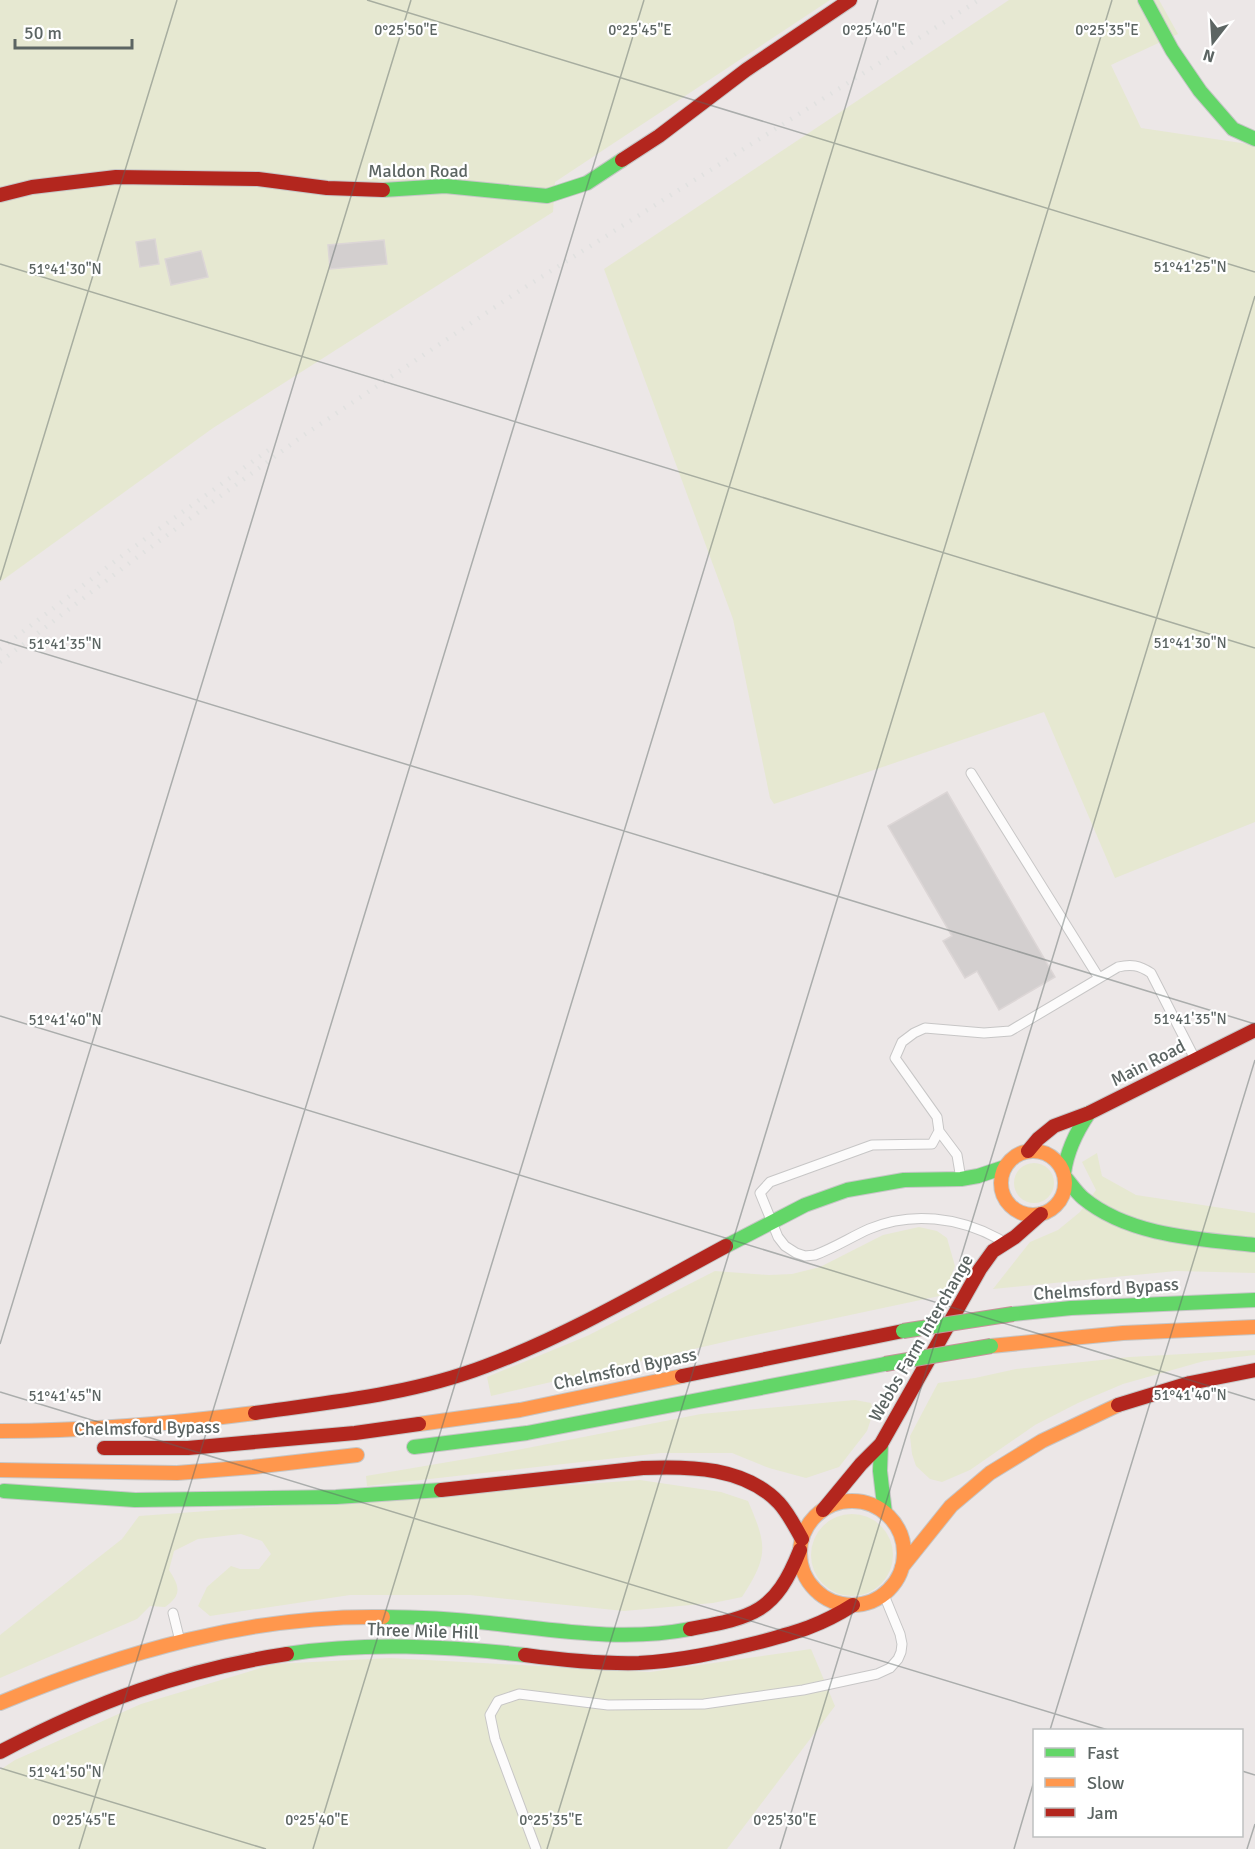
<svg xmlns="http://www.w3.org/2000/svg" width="1255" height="1849" viewBox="0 0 1255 1849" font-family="Signika,sans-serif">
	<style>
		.green { fill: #e6e8d1 }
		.building { fill: #d3cfcf; stroke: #dcd6d6; stroke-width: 1.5 }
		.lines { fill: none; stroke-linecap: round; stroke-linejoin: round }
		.lane-casing { stroke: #c7c6c6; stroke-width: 11 }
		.fast-casing { stroke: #c6c6c6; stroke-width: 16 }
		.slow-casing { stroke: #c6c6c6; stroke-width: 16 }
		.jam-casing { stroke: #c6c6c6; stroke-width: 16 }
		.lane { stroke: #fcfbfb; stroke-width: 9 }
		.fast { stroke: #63d668; stroke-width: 14 }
		.slow { stroke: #ff974d; stroke-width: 14 }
		.jam { stroke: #b3261e; stroke-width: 14 }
		.rail { stroke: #e1e1e0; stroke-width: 4.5; stroke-dasharray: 1.5 8; stroke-linecap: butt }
		.fast-bridge-casing { stroke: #c4939a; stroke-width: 16; stroke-linecap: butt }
		.fast-bridge { stroke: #63d668; stroke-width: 14 }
		.ticks { fill: none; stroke: #5c6563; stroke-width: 1.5; stroke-opacity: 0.45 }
		.labels { text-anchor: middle; stroke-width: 4.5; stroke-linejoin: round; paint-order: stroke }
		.street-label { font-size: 18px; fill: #5c6563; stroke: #fff }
		.ticks-label { font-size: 15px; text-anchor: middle; fill: #5c6563; stroke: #fff; stroke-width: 4.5; stroke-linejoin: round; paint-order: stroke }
	</style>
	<rect width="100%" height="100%" fill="#ece7e7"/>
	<path class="green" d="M 0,0 L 830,0 L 555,182 L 553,212 L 213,428 L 0,582 Z
		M 1009,0 L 1159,0 L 1178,34 L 1111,65 L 1141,128 L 1255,145 L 1255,822 L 1115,878 L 1044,712 L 774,804 L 770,798 L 733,619 L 604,269 Z
		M 1097,1153 L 1102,1176 L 1136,1195 L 1255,1213 L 1255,1273 L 1176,1271 L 993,1289 L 1030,1242 L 1058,1230 L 1080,1212 L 1096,1190 L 1082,1162 Z
		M1014 1183a20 20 0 1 1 40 0a20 20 0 1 1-40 0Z
		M 919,1227 L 937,1231 L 947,1238 L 955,1266 L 944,1295 L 737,1339 L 491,1396 L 487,1377 L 587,1336 L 715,1271 L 769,1275 L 792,1274 L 820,1267 L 883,1235 Z
		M 1255,1350 L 1255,1355 L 1204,1361 L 1123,1384 L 1078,1403 L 1035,1425 L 970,1470 L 942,1482 L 930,1479 L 916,1466 L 912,1454 L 910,1436 L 938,1383 L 975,1378 L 1016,1369 L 1130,1357 Z
		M 855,1400 L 871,1403 L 873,1413 L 867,1431 L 839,1467 L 806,1478 L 769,1468 L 732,1453 L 661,1453 L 367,1486 L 366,1476 L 501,1453 L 701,1414 Z
		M 640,1480 L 721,1492 L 748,1501 C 767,1545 769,1556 742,1597 L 713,1603 L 624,1611 L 470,1595 L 350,1595 L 210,1616 L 198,1606 L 207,1587 L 231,1566 L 240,1569 L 259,1569 L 271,1554 L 262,1541 L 241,1534 L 198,1539 L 174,1551 L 169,1570 C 180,1587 182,1595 165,1607 L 150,1606 L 137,1619 L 0,1678 L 0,1635 L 122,1539 L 139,1516 Z
		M811 1555a41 41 0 1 1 82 0a41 41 0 1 1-82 0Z
		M 811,1649 L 835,1706 L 727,1849 L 0,1849 L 0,1770 L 15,1760 L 141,1704 L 274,1664 L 390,1658 L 650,1672 Z"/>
	<path class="building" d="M 155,239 L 159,264 L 140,267 L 136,242 Z
		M 384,240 L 387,264 L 330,269 L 328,245 Z
		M 201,251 L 208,277 L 171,285 L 165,259 Z
		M 947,792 L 1055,977 L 999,1010 L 977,971 L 965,978 L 943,941 L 952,936 L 888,826 Z"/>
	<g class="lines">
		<defs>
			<path id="lane" d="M 971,773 L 1099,978
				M 939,1131 L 957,1155 L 960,1173
				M 999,1239 C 959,1217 911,1211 869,1229 C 851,1237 834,1248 815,1255 L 805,1256 L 796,1253 L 785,1246 L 778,1237 L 760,1193 L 770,1182 L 872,1145 L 932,1144 L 939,1131 L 937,1117 L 895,1058 L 902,1042 L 914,1033 L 925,1028 L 984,1033 L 1010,1031 L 1118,967 C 1131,964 1139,965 1151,973 L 1194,1057
				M 173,1613 L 179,1637
				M 536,1849 L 495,1739 L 490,1715 L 498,1701 L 519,1694 L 608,1705 L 704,1704 L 803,1690 L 877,1674 L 890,1668 L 898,1659 L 901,1652 L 902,1644 L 900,1634 L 884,1595"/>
			<path id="fast" d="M 1145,0 L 1172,50 L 1200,91 L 1233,129 L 1255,139
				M 383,190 L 445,186 L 547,196 L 587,183 L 622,160
				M 1064,1173 C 1067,1150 1076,1132 1089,1113
				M 1065,1177 C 1071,1184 1076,1192 1083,1198 C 1129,1236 1198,1239 1255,1245
				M 726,1246 L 805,1205 L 847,1190 L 904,1180 L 961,1179 L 978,1176 L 1005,1167
				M 1013,1314 L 1071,1308 L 1255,1300
				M 881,1444 L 880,1471 L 885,1513
				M 414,1447 L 527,1433 L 885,1364
				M 4,1491 L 135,1500 L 336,1497 L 441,1490
				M 383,1617 C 419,1617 454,1619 489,1623 C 556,1630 623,1642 690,1629
				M 287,1654 C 367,1642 445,1646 525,1655"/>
			<path id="slow" d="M1001 1183a32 32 0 1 1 64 0a32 32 0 1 1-64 0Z
				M 991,1346 L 1123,1333 L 1255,1327
				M 419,1424 L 520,1410 L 682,1376
				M 0,1431 C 86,1431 170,1424 255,1413
				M 0,1470 L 177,1473 L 253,1467 L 357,1455
				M800 1553a52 52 0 1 1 104 0a52 52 0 1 1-104 0Z
				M 902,1567 L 951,1506 L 990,1473 L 1042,1441 L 1118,1405
				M 0,1703 C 123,1652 249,1615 383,1617"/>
			<path id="jam" d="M 622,160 L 659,136 L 746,70 L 850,0
				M 0,195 L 32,187 L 116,177 L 258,179 L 327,188 L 383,190
				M 1028,1151 L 1038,1139 L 1054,1126 L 1089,1113 L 1255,1030
				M 682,1376 L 903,1331
				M 1118,1405 L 1190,1383 L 1255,1370
				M 255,1413 C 333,1402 413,1394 486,1366 C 569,1335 648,1288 726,1246
				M 104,1448 L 188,1448 L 355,1433 L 419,1424
				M 441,1490 L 643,1468 C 690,1466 745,1467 779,1503 C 789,1514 795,1527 802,1539
				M 823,1510 L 861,1464 L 881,1444 L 980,1269 L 993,1251 L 1015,1237 L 1041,1214
				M 690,1629 C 754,1617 775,1613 800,1550
				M 525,1655 C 562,1660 601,1664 639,1663 C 680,1661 720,1652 760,1642 C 797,1632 820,1626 853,1605
				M 0,1752 C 95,1702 181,1670 287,1654"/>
		</defs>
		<use href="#lane" class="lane-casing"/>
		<use href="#fast" class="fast-casing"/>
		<use href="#slow" class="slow-casing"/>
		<use href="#jam" class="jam-casing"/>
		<use href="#lane" class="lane"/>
		<use href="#fast" class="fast"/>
		<use href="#slow" class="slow"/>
		<use href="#jam" class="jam"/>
		<path class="rail" d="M 0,649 L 127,552 L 270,449
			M 0,662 L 132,561 L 304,435 L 513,295 L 979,0"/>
		<defs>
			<path id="fast-bridge" d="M 903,1331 L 1013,1314
				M 885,1364 L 991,1346"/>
		</defs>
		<use href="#fast-bridge" class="fast-bridge-casing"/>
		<use href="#fast-bridge" class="fast-bridge"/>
	</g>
	<path class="ticks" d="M 367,0 L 1255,272M 0,264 L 1255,648M 0,580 L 177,0M 0,640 L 1255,1024M 0,1016 L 1255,1400M 0,1344 L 411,0M 0,1392 L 1108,1730M 1050,1730 L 1255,1060M 0,1768 L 266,1849M 1242,1771 L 1255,1775M 79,1849 L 644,0M 313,1849 L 878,0M 547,1849 L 1112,0M 780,1849 L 1255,296M 1014,1849 L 1034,1781M 1247,1849 L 1255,1824"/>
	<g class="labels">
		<g class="street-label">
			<text x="418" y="177">Maldon Road</text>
			<text transform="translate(1148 1063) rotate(-27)" y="6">Main Road</text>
			<text transform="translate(1106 1289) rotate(-4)" y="6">Chelmsford Bypass</text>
			<text transform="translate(921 1338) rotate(-60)" y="6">Webbs Farm Interchange</text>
			<text transform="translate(625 1369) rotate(-12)" y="6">Chelmsford Bypass</text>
			<text transform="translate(147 1428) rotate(-1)" y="6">Chelmsford Bypass</text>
			<text transform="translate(423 1631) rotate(2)" y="6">Three Mile Hill</text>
		</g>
	</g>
	<g class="ticks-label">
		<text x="406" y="35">0°25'50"E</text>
		<text x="640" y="35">0°25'45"E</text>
		<text x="874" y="35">0°25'40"E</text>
		<text x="1107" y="35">0°25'35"E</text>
		<text x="1190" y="272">51°41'25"N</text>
		<text x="65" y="274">51°41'30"N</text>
		<text x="1190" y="648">51°41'30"N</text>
		<text x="65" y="649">51°41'35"N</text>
		<text x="1190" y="1024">51°41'35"N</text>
		<text x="65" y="1025">51°41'40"N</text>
		<text x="1190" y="1400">51°41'40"N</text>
		<text x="65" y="1401">51°41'45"N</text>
		<text x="65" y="1777">51°41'50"N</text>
		<text x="84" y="1825">0°25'45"E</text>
		<text x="317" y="1825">0°25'40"E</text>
		<text x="551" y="1825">0°25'35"E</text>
		<text x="785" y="1825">0°25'30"E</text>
	</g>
	<rect x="1033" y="1729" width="210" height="108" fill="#ffffff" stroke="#bec1c1" stroke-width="1.5"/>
	<rect x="1045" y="1748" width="30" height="9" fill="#63d668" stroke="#bec1c1" stroke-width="1.5"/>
	<text x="1087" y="1759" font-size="18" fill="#5c6563">Fast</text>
	<rect x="1045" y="1778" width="30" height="9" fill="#ff974d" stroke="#bec1c1" stroke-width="1.5"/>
	<text x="1087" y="1789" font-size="18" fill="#5c6563">Slow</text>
	<rect x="1045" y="1808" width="30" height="9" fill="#b3261e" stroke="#bec1c1" stroke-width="1.5"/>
	<text x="1087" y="1819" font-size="18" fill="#5c6563">Jam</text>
	<g transform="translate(1213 42) rotate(197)" stroke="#ffffff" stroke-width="4.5" paint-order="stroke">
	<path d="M0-4.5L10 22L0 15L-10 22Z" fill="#5c6563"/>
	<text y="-9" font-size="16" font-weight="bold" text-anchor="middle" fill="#5c6563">N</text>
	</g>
	<path d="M15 39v9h117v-9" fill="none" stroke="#5c6563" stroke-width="3"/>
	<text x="24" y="39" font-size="18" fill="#5c6563" stroke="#ffffff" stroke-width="4.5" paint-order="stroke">50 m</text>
</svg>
